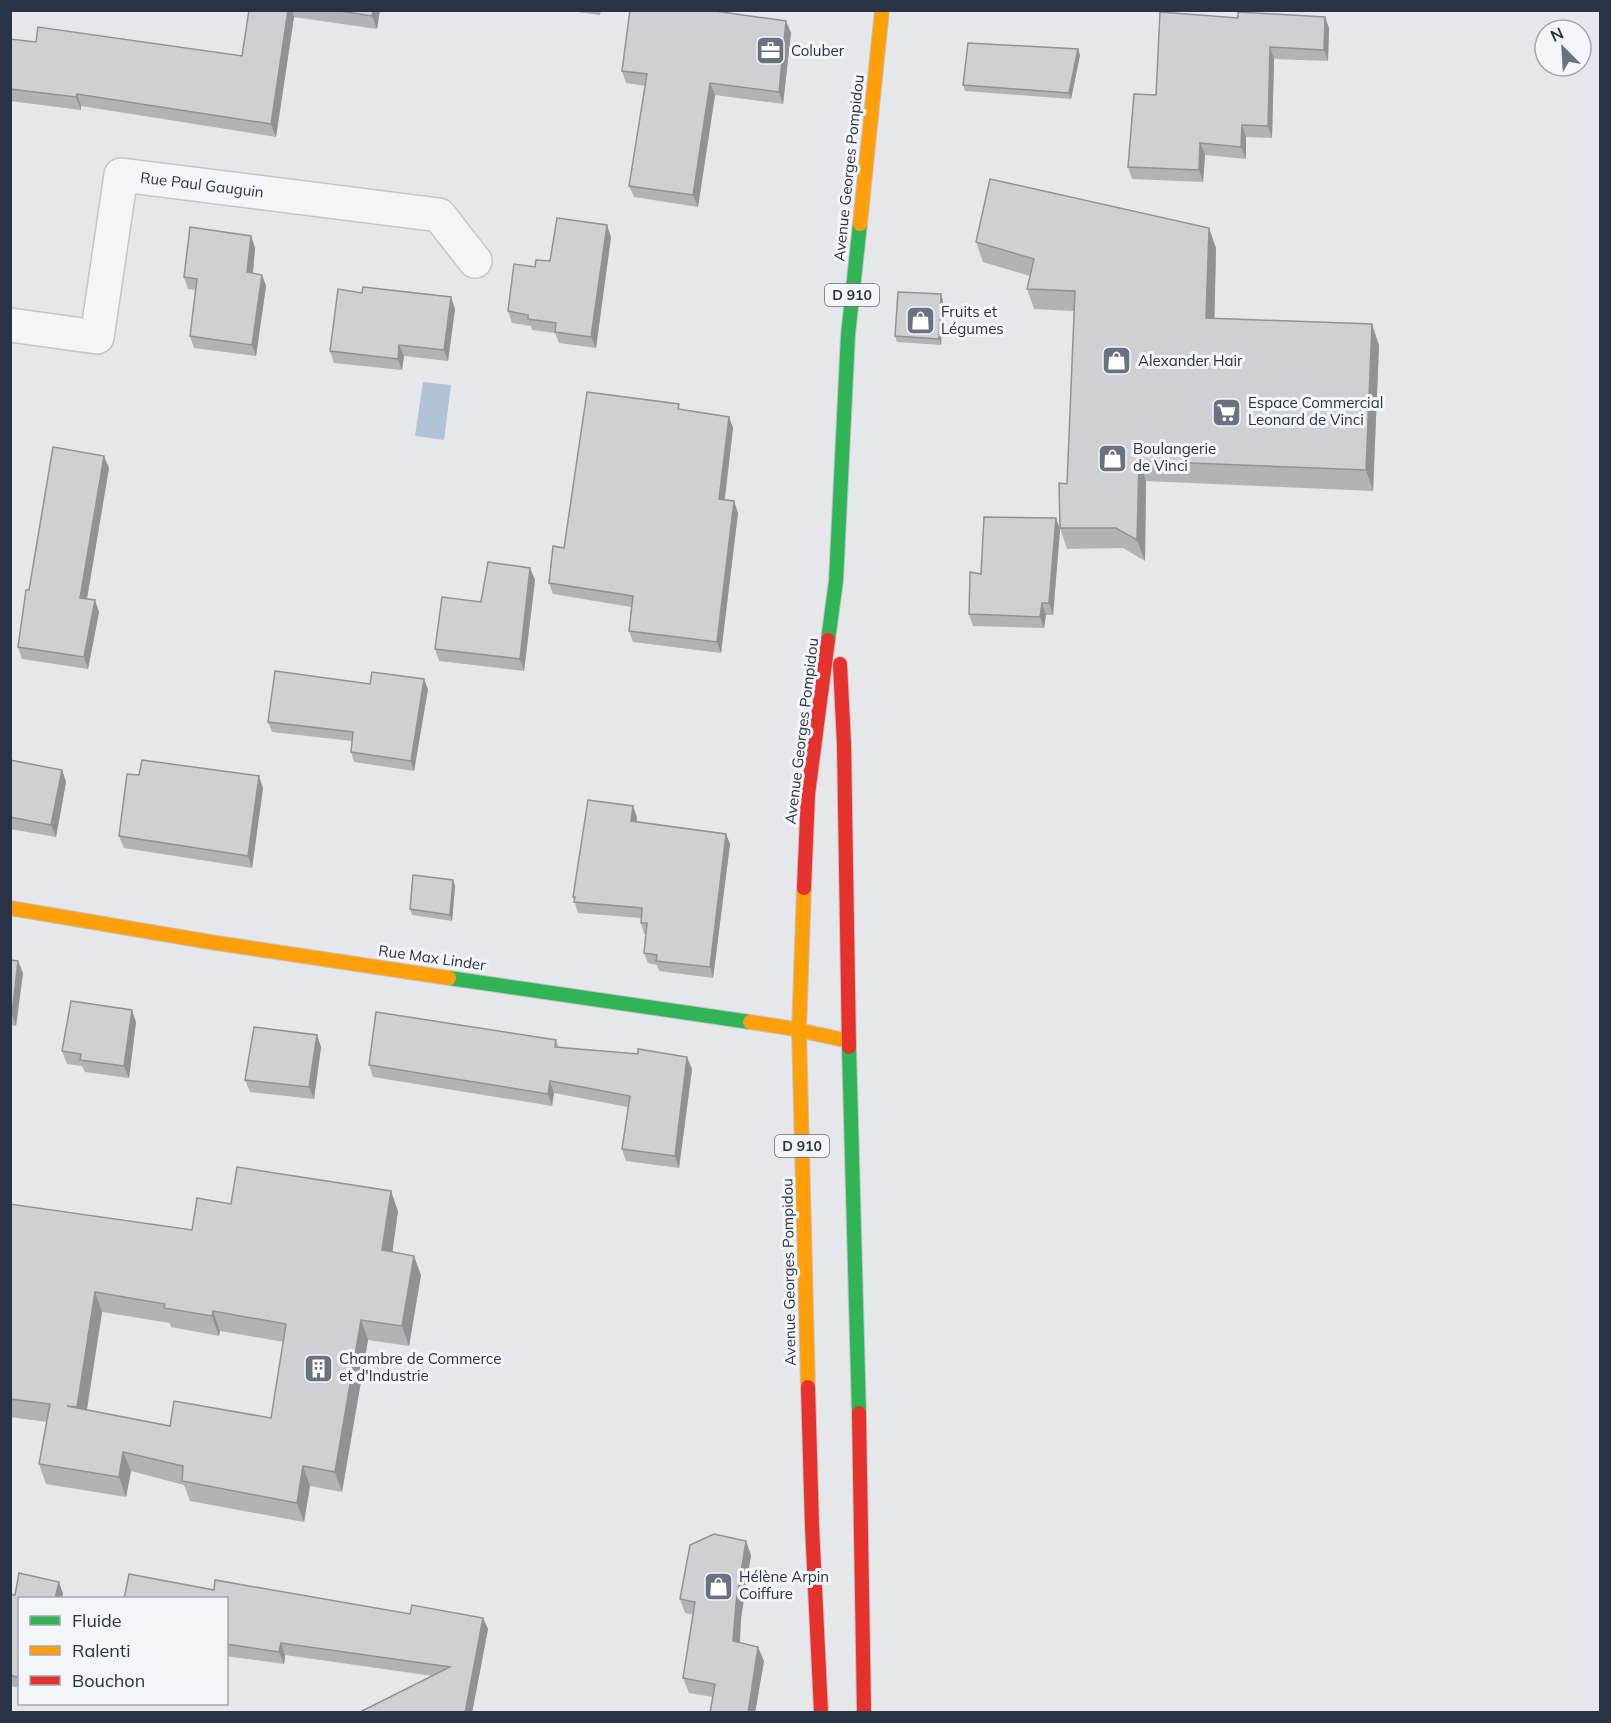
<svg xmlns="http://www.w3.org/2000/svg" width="1611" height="1723" viewBox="0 0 1611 1723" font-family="Mulish,sans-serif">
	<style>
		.water { fill: #b1c3d7 }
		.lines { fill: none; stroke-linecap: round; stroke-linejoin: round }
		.street-casing { stroke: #c3c5c8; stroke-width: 36 }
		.fast-casing { stroke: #c3c5c8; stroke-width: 16 }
		.slow-casing { stroke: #c3c5c8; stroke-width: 16 }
		.jam-casing { stroke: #c3c5c8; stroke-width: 16 }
		.street { stroke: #f4f5f7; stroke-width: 33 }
		.fast { stroke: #30b455; stroke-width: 14 }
		.slow { stroke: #ff9f0a; stroke-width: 14 }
		.jam { stroke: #e5322d; stroke-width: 14 }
		.wall { fill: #b1b3b6; fill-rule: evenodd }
		.shaded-wall { fill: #909294 }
		.building { fill: #ced0d4; stroke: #909294; stroke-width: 1.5; fill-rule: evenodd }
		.labels { text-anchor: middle; stroke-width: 6; stroke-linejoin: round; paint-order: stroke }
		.shield { fill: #f3f5f9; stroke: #666d7c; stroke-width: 1.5 }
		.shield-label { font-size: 14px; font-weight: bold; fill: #293346 }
		.poi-label { font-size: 15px; fill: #293346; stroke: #f3f5f9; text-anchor: start }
		.street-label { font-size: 15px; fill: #293346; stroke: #f3f5f9 }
	</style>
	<rect width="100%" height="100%" fill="#e5e7ea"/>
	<path class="water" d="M 423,382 L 451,385 L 444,440 L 415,436 Z"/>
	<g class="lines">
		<defs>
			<path id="street" d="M 10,325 L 97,337 L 121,175 L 439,215 L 475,261"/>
			<path id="fast" d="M 828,640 L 836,581 L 848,335 L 860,224
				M 449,978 L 750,1022
				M 849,1047 L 859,1413"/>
			<path id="slow" d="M 860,224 L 882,10
				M 804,888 L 799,1030 L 808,1387
				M 10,908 L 210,942 L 449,978
				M 750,1022 L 789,1028 L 849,1041"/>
			<path id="jam" d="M 840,664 L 844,744 L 849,1047
				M 804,888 L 808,794 L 828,640
				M 808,1387 L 812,1526 L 821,1712
				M 859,1413 L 864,1712"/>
		</defs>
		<use href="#street" class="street-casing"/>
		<use href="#fast" class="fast-casing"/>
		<use href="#slow" class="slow-casing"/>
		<use href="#jam" class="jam-casing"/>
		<use href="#street" class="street"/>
		<use href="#fast" class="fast"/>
		<use href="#slow" class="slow"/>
		<use href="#jam" class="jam"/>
	</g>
	<path class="wall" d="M 249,10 L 380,10 L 377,29 L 294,17 L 276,137 L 81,106 L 81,110 L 10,101 L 10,39 L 36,42 L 242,56 Z
		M 563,10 L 601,10 L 600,15 Z
		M 1238,18 L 1329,28 L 1328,61 L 1274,59 L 1272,138 L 1246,137 L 1246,159 L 1205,155 L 1203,182 L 1132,179 L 1128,167 L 1156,95 Z
		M 786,21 L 791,33 L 783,104 L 715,95 L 698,207 L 634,197 L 629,186 L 646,86 L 626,83 L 622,71 Z
		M 1080,55 L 1071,99 L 965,91 L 963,85 Z
		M 251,236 L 255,248 L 253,273 L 262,275 L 266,286 L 256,356 L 194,348 L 190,336 L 196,290 L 188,289 L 184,277 Z
		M 611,237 L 596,348 L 559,343 L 555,333 L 532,330 L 531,326 L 512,323 L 508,311 L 535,267 Z
		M 976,242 L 1216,248 L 1214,318 L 1379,345 L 1373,491 L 1146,481 L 1145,561 L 1123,548 L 1067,549 L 1060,528 L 1067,484 L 1074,311 L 1034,309 L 1027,289 L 1030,276 L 983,262 Z
		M 943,301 L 941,345 L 897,342 L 895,336 Z
		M 455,309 L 448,361 L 404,356 L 402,370 L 334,363 L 330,351 Z
		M 681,410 L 729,417 L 733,428 L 725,500 L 734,501 L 738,513 L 721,653 L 633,642 L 629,631 L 631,607 L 553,594 L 549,583 L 564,548 Z
		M 109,468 L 87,599 L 99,612 L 88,669 L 22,659 L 18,647 L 29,590 Z
		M 1056,518 L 1060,530 L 1053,615 L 1046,615 L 1044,628 L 973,626 L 969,614 L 981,574 Z
		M 530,568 L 535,580 L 524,671 L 439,661 L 435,649 L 481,602 Z
		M 370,684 L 428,689 L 414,771 L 354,762 L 351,752 L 352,741 L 272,732 L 268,722 Z
		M 10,760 L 62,770 L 66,782 L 56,837 L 10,829 Z
		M 263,788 L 252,868 L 124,848 L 119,836 Z
		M 637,817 L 636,822 L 726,834 L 730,844 L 713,978 L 659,971 L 657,965 L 648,963 L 644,953 L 646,934 L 644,934 L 641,923 L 641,918 L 578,913 L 573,897 Z
		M 453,880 L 455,886 L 452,921 L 412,915 L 410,909 Z
		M 10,960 L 23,973 L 16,1026 L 10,1025 Z
		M 136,1022 L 129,1078 L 85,1072 L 82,1066 L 67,1064 L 62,1051 Z
		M 317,1035 L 321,1047 L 314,1099 L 250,1092 L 245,1080 Z
		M 556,1040 L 559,1048 L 692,1069 L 679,1168 L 626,1161 L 622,1149 L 628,1107 L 554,1093 L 552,1106 L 373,1077 L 369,1065 Z
		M 10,1204 L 192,1230 L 231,1204 L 398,1211 L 392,1252 L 421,1275 L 409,1346 L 368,1340 L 342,1492 L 310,1486 L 304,1522 L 190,1501 L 184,1485 L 131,1471 L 126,1497 L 46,1484 L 39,1464 L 47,1422 L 10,1417 ZM 102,1312 L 170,1323 L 171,1327 L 219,1336 L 220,1331 L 284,1342 L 271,1418 L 170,1426 L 87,1410 Z
		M 751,1555 L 741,1618 L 740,1643 L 764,1661 L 755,1713 L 710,1713 L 713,1697 L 689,1693 L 683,1678 L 693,1615 L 685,1613 L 680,1599 Z
		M 59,1582 L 63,1594 L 20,1599 L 20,1688 L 10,1686 L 10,1594 L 15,1595 Z
		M 214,1590 L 410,1614 L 483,1618 L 488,1629 L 472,1713 L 358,1713 L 433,1676 L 285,1655 L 284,1664 L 226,1656 L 226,1599 Z"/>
	<path class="shaded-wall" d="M 288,10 L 292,10 L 294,17 L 276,137 L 271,124 Z
		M 373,10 L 380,10 L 377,29 L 372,16 Z
		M 1325,17 L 1329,28 L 1328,61 L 1324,50 Z
		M 786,21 L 791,33 L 783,104 L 779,92 Z
		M 1270,47 L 1274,59 L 1272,138 L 1268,126 Z
		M 1078,49 L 1080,55 L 1071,99 L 1069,93 Z
		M 710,83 L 715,95 L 698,207 L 693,195 Z
		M 77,94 L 81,106 L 81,110 L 76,97 Z
		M 1242,125 L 1246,137 L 1246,159 L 1241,147 Z
		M 1200,143 L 1205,155 L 1203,182 L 1199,170 Z
		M 607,225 L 611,237 L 596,348 L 591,337 Z
		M 1209,228 L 1216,248 L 1214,338 L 1206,318 Z
		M 251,236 L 255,248 L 252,283 L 247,272 Z
		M 262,275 L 266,286 L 256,356 L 252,345 Z
		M 941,294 L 943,301 L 941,345 L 939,339 Z
		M 451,297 L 455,309 L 448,361 L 444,350 Z
		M 1372,324 L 1379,345 L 1373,491 L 1366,470 Z
		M 399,345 L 404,356 L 402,370 L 398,359 Z
		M 729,417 L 733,428 L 723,511 L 719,499 Z
		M 104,456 L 109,468 L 85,610 L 80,598 Z
		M 1139,461 L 1146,481 L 1145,561 L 1137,540 Z
		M 734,501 L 738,513 L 721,653 L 717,642 Z
		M 1056,518 L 1060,530 L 1053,615 L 1049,603 Z
		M 530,568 L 535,580 L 524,671 L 520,659 Z
		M 95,600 L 99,612 L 88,669 L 84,657 Z
		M 1042,603 L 1046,615 L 1044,628 L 1040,617 Z
		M 424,679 L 428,689 L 414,771 L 411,761 Z
		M 62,770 L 66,782 L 56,837 L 51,825 Z
		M 259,776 L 263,788 L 252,868 L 248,856 Z
		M 633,806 L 637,817 L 635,832 L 631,821 Z
		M 726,834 L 730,844 L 713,978 L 710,967 Z
		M 453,880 L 455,886 L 452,921 L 450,915 Z
		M 18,961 L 23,973 L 16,1026 L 12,1014 Z
		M 132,1010 L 136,1022 L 129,1078 L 124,1066 Z
		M 317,1035 L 321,1047 L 314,1099 L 309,1087 Z
		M 687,1057 L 692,1069 L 679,1168 L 675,1156 Z
		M 550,1081 L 554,1093 L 552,1106 L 548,1094 Z
		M 391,1191 L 398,1211 L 390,1270 L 382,1250 Z
		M 414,1256 L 421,1275 L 409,1346 L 402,1326 Z
		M 95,1292 L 102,1312 L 84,1427 L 77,1407 Z
		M 213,1311 L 220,1331 L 219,1336 L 212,1316 Z
		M 361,1320 L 368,1340 L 342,1492 L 335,1472 Z
		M 123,1452 L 131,1471 L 126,1497 L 119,1477 Z
		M 303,1466 L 310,1486 L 304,1522 L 297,1503 Z
		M 746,1541 L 751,1555 L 741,1618 L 739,1656 L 733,1641 L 736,1603 Z
		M 59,1582 L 63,1594 L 62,1599 L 55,1599 Z
		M 483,1618 L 488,1629 L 472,1713 L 465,1713 Z
		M 281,1643 L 285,1655 L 284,1664 L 279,1652 Z
		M 758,1647 L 764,1661 L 755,1713 L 748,1713 Z"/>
	<path class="building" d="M 249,10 L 288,10 L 271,124 L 77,94 L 76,97 L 10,89 L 10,39 L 36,42 L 38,27 L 242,56 Z
		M 333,10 L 373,10 L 372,16 Z
		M 630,10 L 708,10 L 786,21 L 779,92 L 710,83 L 693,195 L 629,186 L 647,74 L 622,71 Z
		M 1160,12 L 1238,18 L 1238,12 L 1325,17 L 1324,50 L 1270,47 L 1268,126 L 1242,125 L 1241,147 L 1200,143 L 1199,170 L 1128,167 L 1134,94 L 1156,95 Z
		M 968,43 L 1078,49 L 1069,93 L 963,85 Z
		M 990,179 L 1209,228 L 1206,318 L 1372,324 L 1366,470 L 1139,461 L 1137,540 L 1116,528 L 1060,528 L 1059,483 L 1067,484 L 1075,291 L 1027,289 L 1034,259 L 976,242 Z
		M 557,218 L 607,225 L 591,337 L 555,332 L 556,323 L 528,319 L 528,315 L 508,311 L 514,264 L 535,267 L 536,260 L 550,261 Z
		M 190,227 L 251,236 L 247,272 L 262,275 L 252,345 L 190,336 L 197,279 L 184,277 Z
		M 363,287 L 451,297 L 444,350 L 399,345 L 398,359 L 330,351 L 338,289 L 362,293 Z
		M 898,292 L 941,294 L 939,339 L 895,336 Z
		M 587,392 L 679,404 L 678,409 L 729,417 L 719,499 L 734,501 L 717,642 L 629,631 L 633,596 L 549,583 L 553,546 L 564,548 Z
		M 53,447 L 104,456 L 80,598 L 95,600 L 84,657 L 18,647 L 26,590 L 29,590 Z
		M 984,517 L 1056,518 L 1049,603 L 1042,603 L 1040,617 L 969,614 L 970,572 L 981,574 Z
		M 488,562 L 530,568 L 520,659 L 435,649 L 442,597 L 481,602 Z
		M 275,671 L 370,684 L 372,672 L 424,679 L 411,761 L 351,752 L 353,732 L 268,722 Z
		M 10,760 L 62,770 L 51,825 L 10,817 Z
		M 142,760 L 259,776 L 248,856 L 119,836 L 127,774 L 139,775 Z
		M 588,800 L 633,806 L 631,821 L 726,834 L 710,967 L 656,961 L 657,955 L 644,953 L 647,923 L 641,923 L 642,908 L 574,902 L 575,897 L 573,897 Z
		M 413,875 L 453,880 L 450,915 L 410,909 Z
		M 10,960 L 18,961 L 12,1014 L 10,1014 Z
		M 71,1001 L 132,1010 L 124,1066 L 80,1060 L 81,1054 L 62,1051 Z
		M 376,1012 L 556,1040 L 555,1047 L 638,1054 L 638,1049 L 687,1057 L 675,1156 L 622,1149 L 630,1096 L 550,1081 L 548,1094 L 369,1065 Z
		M 254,1027 L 317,1035 L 309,1087 L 245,1080 Z
		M 237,1167 L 391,1191 L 382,1250 L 414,1256 L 402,1326 L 361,1320 L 335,1472 L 303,1466 L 297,1503 L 182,1481 L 183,1466 L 123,1452 L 119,1477 L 39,1464 L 50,1404 L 10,1399 L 10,1204 L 192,1230 L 197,1198 L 231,1204 ZM 95,1292 L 165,1304 L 164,1308 L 212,1316 L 213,1311 L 286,1324 L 271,1418 L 174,1401 L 170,1426 L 67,1406 L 77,1407 Z
		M 714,1534 L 746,1541 L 736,1603 L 733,1641 L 758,1647 L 748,1713 L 710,1713 L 715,1684 L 683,1678 L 695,1602 L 680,1599 L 690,1545 Z
		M 19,1573 L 59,1582 L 55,1599 L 20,1599 L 20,1678 L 10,1675 L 10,1594 L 15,1595 Z
		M 129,1574 L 214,1590 L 215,1580 L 410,1614 L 412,1605 L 483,1618 L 465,1713 L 358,1713 L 450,1667 L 281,1643 L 279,1652 L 226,1644 L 226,1599 L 124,1599 Z"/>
	<defs>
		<symbol id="office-square" viewBox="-11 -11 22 22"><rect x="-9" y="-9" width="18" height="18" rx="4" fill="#6b727f" stroke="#f3f5f9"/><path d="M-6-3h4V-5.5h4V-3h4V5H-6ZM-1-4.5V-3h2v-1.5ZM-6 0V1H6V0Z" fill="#fff"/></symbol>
		<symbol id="shop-square" viewBox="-11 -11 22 22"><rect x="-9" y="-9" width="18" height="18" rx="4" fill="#6b727f" stroke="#f3f5f9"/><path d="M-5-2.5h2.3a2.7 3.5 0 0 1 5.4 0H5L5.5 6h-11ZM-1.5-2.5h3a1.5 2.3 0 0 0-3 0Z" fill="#fff"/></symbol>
		<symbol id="supermarket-square" viewBox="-11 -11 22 22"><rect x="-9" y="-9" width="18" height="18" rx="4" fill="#6b727f" stroke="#f3f5f9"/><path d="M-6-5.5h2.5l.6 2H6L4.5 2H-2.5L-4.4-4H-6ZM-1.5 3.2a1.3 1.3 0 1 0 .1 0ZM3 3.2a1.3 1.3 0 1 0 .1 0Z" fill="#fff"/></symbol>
		<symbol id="building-square" viewBox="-11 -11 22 22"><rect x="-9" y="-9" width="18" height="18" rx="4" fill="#6b727f" stroke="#f3f5f9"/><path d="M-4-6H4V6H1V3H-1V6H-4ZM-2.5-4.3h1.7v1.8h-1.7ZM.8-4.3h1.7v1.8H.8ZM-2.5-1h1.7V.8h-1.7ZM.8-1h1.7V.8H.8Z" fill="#fff"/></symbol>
	</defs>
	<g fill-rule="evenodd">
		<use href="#office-square" x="754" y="34" width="33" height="33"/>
		<use href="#shop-square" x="904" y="304" width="33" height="33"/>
		<use href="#shop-square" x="1100" y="344" width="33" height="33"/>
		<use href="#supermarket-square" x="1210" y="396" width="33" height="33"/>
		<use href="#shop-square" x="1096" y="442" width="33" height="33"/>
		<use href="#building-square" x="302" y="1352" width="33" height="33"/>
		<use href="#shop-square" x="702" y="1570" width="33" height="33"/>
	</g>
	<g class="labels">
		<g class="shield">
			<rect x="825" y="284" width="54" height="22" rx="4.5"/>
			<rect x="775" y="1135" width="54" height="22" rx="4.5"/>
		</g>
		<g class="shield-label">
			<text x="852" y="300">D 910</text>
			<text x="802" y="1151">D 910</text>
		</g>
		<g class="poi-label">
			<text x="791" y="56">Coluber</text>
			<text x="941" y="317">Fruits et<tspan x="941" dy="17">Légumes</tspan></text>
			<text x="1138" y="366">Alexander Hair</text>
			<text x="1248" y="408">Espace Commercial<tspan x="1248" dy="17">Leonard de Vinci</tspan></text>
			<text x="1133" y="454">Boulangerie<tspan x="1133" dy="17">de Vinci</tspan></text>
			<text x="339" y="1364">Chambre de Commerce<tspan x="339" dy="17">et d'Industrie</tspan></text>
			<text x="739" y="1582">Hélène Arpin<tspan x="739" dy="17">Coiffure</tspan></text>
		</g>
		<g class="street-label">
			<text transform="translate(849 168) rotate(-84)" y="5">Avenue Georges Pompidou</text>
			<text transform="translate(202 185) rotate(7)" y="5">Rue Paul Gauguin</text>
			<text transform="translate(802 731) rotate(-83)" y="5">Avenue Georges Pompidou</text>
			<text transform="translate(432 958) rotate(8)" y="5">Rue Max Linder</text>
			<text transform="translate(789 1272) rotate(-91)" y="5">Avenue Georges Pompidou</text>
		</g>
	</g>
	<rect width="1611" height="1723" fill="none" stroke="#293346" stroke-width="24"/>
	<rect x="18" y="1597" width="210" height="108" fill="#f3f5f9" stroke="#a2a7b1" stroke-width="1.5"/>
	<rect x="30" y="1616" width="30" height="9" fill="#30b455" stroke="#a2a7b1" stroke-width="1.5"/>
	<text x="72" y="1627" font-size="18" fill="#293346">Fluide</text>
	<rect x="30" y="1646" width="30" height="9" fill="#ff9f0a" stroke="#a2a7b1" stroke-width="1.5"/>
	<text x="72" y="1657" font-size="18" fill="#293346">Ralenti</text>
	<rect x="30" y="1676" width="30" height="9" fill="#e5322d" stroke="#a2a7b1" stroke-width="1.5"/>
	<text x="72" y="1687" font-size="18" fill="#293346">Bouchon</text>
	<g transform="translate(1563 48) rotate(336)"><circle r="28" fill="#f3f5f9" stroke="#a2a7b1" stroke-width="1.5"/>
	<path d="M0-4.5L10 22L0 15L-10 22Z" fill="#6b727f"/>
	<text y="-9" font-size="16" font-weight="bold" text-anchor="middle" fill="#293346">N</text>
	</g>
</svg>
